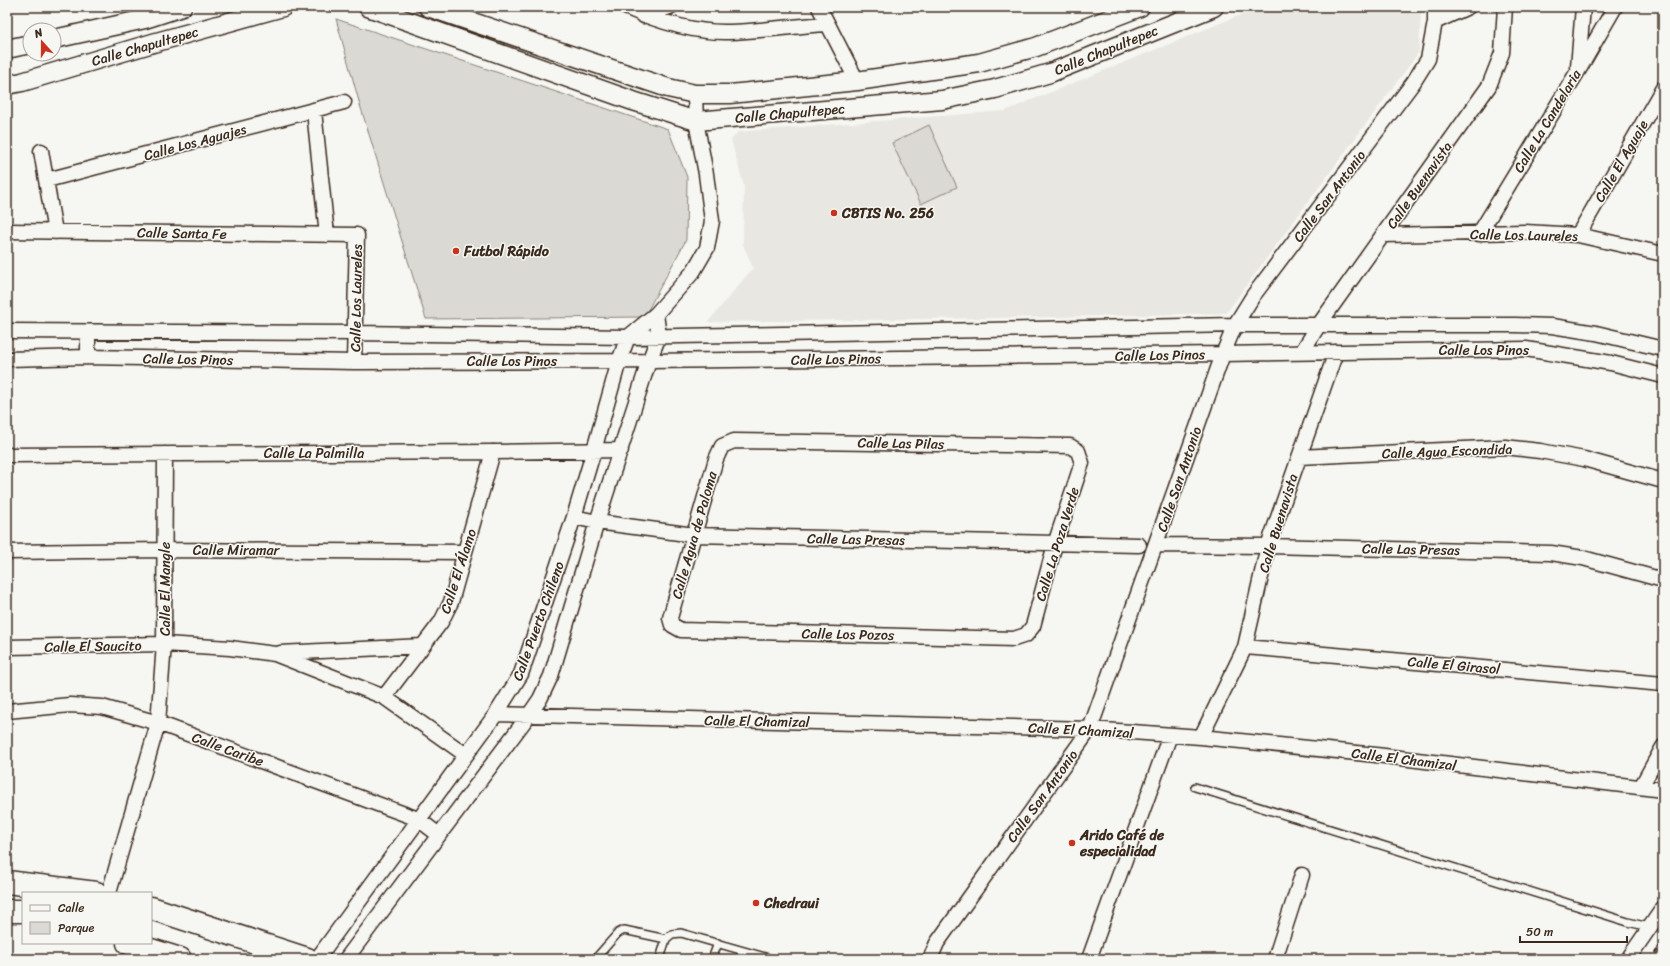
<svg xmlns="http://www.w3.org/2000/svg" width="1670" height="966" viewBox="0 0 1670 966" font-family="Sriracha,sans-serif">
	<style>
		.built { fill: #e8e7e2 }
		.green { fill: #dad9d3; stroke: #8a8278 }
		.lines { fill: none; stroke-linecap: round; stroke-linejoin: round }
		.service-casing { stroke: #3b2a1e; stroke-width: 10 }
		.minor-casing { stroke: #3b2a1e; stroke-width: 17 }
		.tertiary-casing { stroke: #3b2a1e; stroke-width: 21 }
		.primary-casing { stroke: #3b2a1e; stroke-width: 25 }
		.path { stroke: #3b2a1e; stroke-width: 2.5; stroke-dasharray: 4 3; stroke-linecap: butt }
		.service { stroke: #f6f6f2; stroke-width: 7 }
		.minor { stroke: #f6f6f2; stroke-width: 14 }
		.tertiary { stroke: #f6f6f2; stroke-width: 18 }
		.primary { stroke: #f6f6f2; stroke-width: 22 }
		.poi-dot { fill: #c8321e; stroke: #f6f6f2; stroke-width: 1.5 }
		.labels { text-anchor: middle; stroke-width: 3; stroke-linejoin: round; paint-order: stroke }
		.street-label { font-size: 14px; fill: #3b2a1e; stroke: #f6f6f2 }
		.poi-label { font-size: 14px; font-weight: bold; fill: #3b2a1e; stroke: #f6f6f2; text-anchor: start }
	</style>
	<rect width="100%" height="100%" fill="#f6f6f2"/>
	<filter id="ink" filterUnits="userSpaceOnUse"><feTurbulence type="fractalNoise" baseFrequency=".025" numOctaves="2"/><feDisplacementMap in="SourceGraphic" scale="8" xChannelSelector="R" yChannelSelector="G"/><feConvolveMatrix kernelMatrix="1 2 1 2 8 2 1 2 1" color-interpolation-filters="sRGB"/></filter>
	<g filter="url(#ink)">
		<path class="built" d="M 1260,7 L 1421,7 L 1419,52 L 1226,313 L 1058,317 L 708,322 L 753,268 L 743,244 L 744,186 L 731,140 L 738,132 L 1005,111 Z"/>
		<path class="green" d="M 336,19 L 668,129 L 687,177 L 686,240 L 644,317 L 426,319 L 360,105 Z
			M 929,125 L 957,187 L 921,204 L 892,143 Z"/>
		<g class="lines">
			<defs>
				<path id="service" d="M 1195,787 L 1628,922 L 1649,927
					M 595,959 L 618,933 L 624,930 L 666,939 L 672,934 L 681,933 L 772,959
					M 660,959 L 666,939
					M 712,959 L 718,943"/>
				<path id="minor" d="M 625,7 C 657,21 694,33 729,32 C 761,31 794,26 827,24
					M 819,7 L 857,81
					M 644,16 L 670,7
					M 1435,22 L 1468,7
					M 1578,67 L 1583,7
					M 314,111 L 327,235
					M 41,151 L 55,232
					M 47,180 L 344,102
					M 7,231 L 357,235 L 354,362
					M 1479,234 L 1578,71 L 1615,7
					M 1383,235 L 1525,232 L 1578,235 L 1663,254
					M 1578,235 L 1663,88
					M 7,331 L 355,333 L 628,337 L 1235,325 L 1515,325 L 1552,326 L 1596,333 L 1663,349
					M 1302,352 L 1318,326 L 1489,86 L 1502,53 L 1505,7
					M 88,357 L 88,332
					M 7,359 L 88,357 L 354,362 L 649,361 L 1223,354 L 1526,349 L 1611,363 L 1663,376
					M 734,441 L 1070,446 L 1078,451 L 1082,463 L 1055,544 L 1033,626 L 1026,635 L 1014,639 L 681,630 L 672,625 L 670,618 L 716,459 L 722,446 Z
					M 7,455 L 493,452 L 621,450
					M 1299,457 L 1505,447 L 1540,451 L 1584,459 L 1663,481
					M 574,517 L 597,522 L 694,535 L 1139,545
					M 1156,545 L 1268,546 L 1551,553 L 1583,558 L 1663,580
					M 7,552 L 165,550 L 465,552
					M 7,647 L 164,644 L 230,648 L 275,654 L 384,697 L 466,755
					M 1245,647 L 1663,684
					M 280,653 L 423,646
					M 384,697 L 441,622 L 451,602 L 493,452
					M 7,711 L 70,705 L 102,707 L 158,723 L 418,819 L 439,835
					M 496,714 L 1090,729 L 1201,737 L 1376,755 L 1663,790
					M 1201,737 L 1245,647 L 1268,546 L 1336,352
					M 1641,787 L 1663,747
					M 109,893 L 158,723 L 164,644 L 165,454
					M 317,959 L 496,714 L 521,674 L 574,517 L 594,450 L 619,361 L 628,337 L 656,314 L 693,272 L 707,248 L 712,221 L 706,174 L 696,121 L 695,94
					M 346,959 L 529,715 L 540,699 L 551,676 L 597,522 L 649,361 L 659,336 L 656,314
					M 930,959 L 937,943 L 1090,729 L 1223,354 L 1235,325 L 1253,296 L 1413,83 L 1428,59 L 1435,22 L 1435,7
					M 1089,959 L 1170,735
					M 1275,959 L 1302,875
					M 1628,959 L 1663,908"/>
				<path id="tertiary" d="M 368,7 L 633,101 L 696,121 L 942,100 L 995,89 L 1050,73 L 1214,7
					M 428,7 L 668,88 L 695,94 L 730,94 L 857,81 L 979,63 L 1036,47 L 1140,7
					M 54,39 L 145,19 L 182,7
					M 7,49 L 30,44
					M 7,85 L 22,82 L 153,43 L 283,7"/>
				<path id="primary" d="M 7,882 L 96,893
					M 151,908 L 307,959
					M 7,911 L 23,911
					M 128,943 L 180,959"/>
			</defs>
			<use href="#service" class="service-casing"/>
			<use href="#minor" class="minor-casing"/>
			<use href="#tertiary" class="tertiary-casing"/>
			<use href="#primary" class="primary-casing"/>
			<path class="path" d="M 1651,959 L 1663,942"/>
			<use href="#service" class="service"/>
			<use href="#minor" class="minor"/>
			<use href="#tertiary" class="tertiary"/>
			<use href="#primary" class="primary"/>
		</g>
	</g>
	<g class="poi-dot">
		<circle cx="834" cy="213" r="4"/>
		<circle cx="456" cy="251" r="4"/>
		<circle cx="1072" cy="843" r="4"/>
		<circle cx="756" cy="903" r="4"/>
	</g>
	<g class="labels">
		<g class="street-label">
			<text transform="translate(145 46) rotate(-16)" y="5">Calle Chapultepec</text>
			<text transform="translate(1106 50) rotate(-22)" y="5">Calle Chapultepec</text>
			<text transform="translate(790 113) rotate(-5)" y="5">Calle Chapultepec</text>
			<text transform="translate(1547 121) rotate(-59)" y="5">Calle La Candelaria</text>
			<text transform="translate(195 142) rotate(-15)" y="5">Calle Los Aguajes</text>
			<text transform="translate(1621 161) rotate(-60)" y="5">Calle El Aguaje</text>
			<text transform="translate(1419 185) rotate(-55)" y="5">Calle Buenavista</text>
			<text transform="translate(1329 196) rotate(-53)" y="5">Calle San Antonio</text>
			<text transform="translate(182 233) rotate(1)" y="5">Calle Santa Fe</text>
			<text transform="translate(1524 235) rotate(1)" y="5">Calle Los Laureles</text>
			<text transform="translate(356 298) rotate(-89)" y="5">Calle Los Laureles</text>
			<text x="1484" y="355">Calle Los Pinos</text>
			<text transform="translate(1160 355) rotate(-1)" y="5">Calle Los Pinos</text>
			<text transform="translate(188 359) rotate(1)" y="5">Calle Los Pinos</text>
			<text transform="translate(836 359) rotate(-1)" y="5">Calle Los Pinos</text>
			<text x="512" y="366">Calle Los Pinos</text>
			<text transform="translate(901 443) rotate(1)" y="5">Calle Las Pilas</text>
			<text transform="translate(1447 451) rotate(-2)" y="5">Calle Agua Escondida</text>
			<text x="314" y="458">Calle La Palmilla</text>
			<text transform="translate(1179 479) rotate(-71)" y="5">Calle San Antonio</text>
			<text transform="translate(1278 523) rotate(-73)" y="5">Calle Buenavista</text>
			<text transform="translate(694 535) rotate(-74)" y="5">Calle Agua de Paloma</text>
			<text transform="translate(856 539) rotate(1)" y="5">Calle Las Presas</text>
			<text transform="translate(1057 544) rotate(-73)" y="5">Calle La Poza Verde</text>
			<text transform="translate(1411 549) rotate(1)" y="5">Calle Las Presas</text>
			<text x="236" y="555">Calle Miramar</text>
			<text transform="translate(458 571) rotate(-72)" y="5">Calle El Álamo</text>
			<text transform="translate(165 589) rotate(-90)" y="5">Calle El Mangle</text>
			<text transform="translate(538 621) rotate(-70)" y="5">Calle Puerto Chileno</text>
			<text transform="translate(848 634) rotate(1)" y="5">Calle Los Pozos</text>
			<text transform="translate(93 646) rotate(-1)" y="5">Calle El Saucito</text>
			<text transform="translate(1454 665) rotate(5)" y="5">Calle El Girasol</text>
			<text transform="translate(757 721) rotate(1)" y="5">Calle El Chamizal</text>
			<text transform="translate(1081 730) rotate(3)" y="5">Calle El Chamizal</text>
			<text transform="translate(228 749) rotate(20)" y="5">Calle Caribe</text>
			<text transform="translate(1404 759) rotate(7)" y="5">Calle El Chamizal</text>
			<text transform="translate(1042 796) rotate(-54)" y="5">Calle San Antonio</text>
		</g>
		<g class="poi-label">
			<text x="842" y="218">CBTIS No. 256</text>
			<text x="464" y="256">Futbol Rápido</text>
			<text x="1080" y="840">Arido Café de<tspan x="1080" dy="16">especialidad</tspan></text>
			<text x="764" y="908">Chedraui</text>
		</g>
	</g>
	<rect width="1670" height="966" fill="none" stroke="#f6f6f2" stroke-width="24"/>
	<rect x="12" y="12" width="1646" height="942" fill="none" stroke="#3b2a1e" stroke-width="1.5" filter="url(#ink)"/>
	<rect x="22" y="892" width="130" height="52" fill="#f6f6f2" stroke="#aba49d"/>
	<rect x="30" y="905" width="20" height="6" fill="#f6f6f2" stroke="#aba49d"/>
	<text x="58" y="912" font-size="12" fill="#3b2a1e">Calle</text>
	<rect x="30" y="922" width="20" height="12" fill="#dad9d3" stroke="#aba49d"/>
	<text x="58" y="932" font-size="12" fill="#3b2a1e">Parque</text>
	<g transform="translate(42 42) rotate(339)"><circle r="19" fill="#f6f6f2" stroke="#aba49d"/>
	<path d="M0-3L7 15L0 10L-7 15Z" fill="#c8321e"/>
	<text y="-6" font-size="11" font-weight="bold" text-anchor="middle" fill="#3b2a1e">N</text>
	</g>
	<path d="M1520 936v6h107v-6" fill="none" stroke="#3b2a1e" stroke-width="2"/>
	<text x="1526" y="936" font-size="12" fill="#3b2a1e" stroke="#f6f6f2" stroke-width="3" paint-order="stroke">50 m</text>
</svg>
